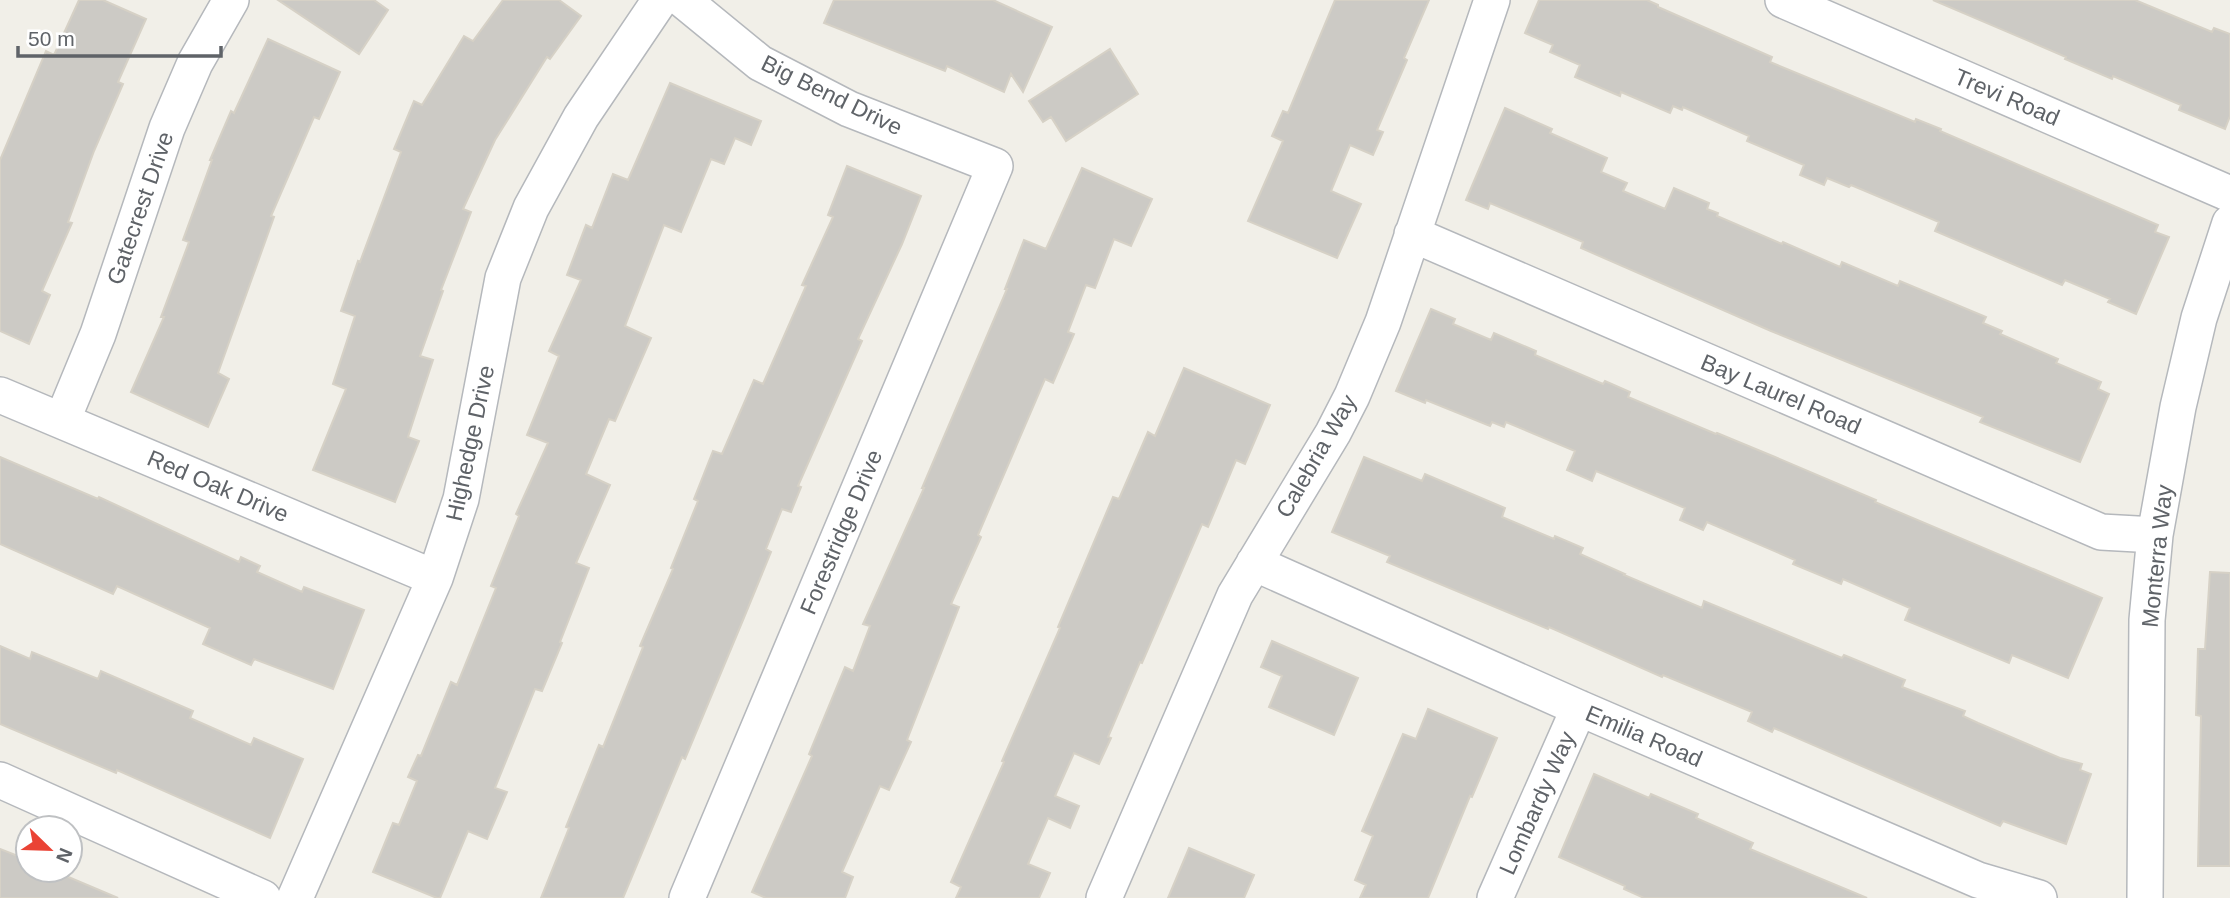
<svg xmlns="http://www.w3.org/2000/svg" width="2230" height="898" viewBox="0 0 2230 898" font-family="Helvetica,sans-serif">
	<style>
		.building { fill: #cccac5; stroke: #d6d1c6; stroke-width: 2 }
		.lines { fill: none; stroke-linecap: round; stroke-linejoin: round }
		.minor-casing { stroke: #b5b8bc; stroke-width: 38 }
		.minor { stroke: #fff; stroke-width: 35 }
		.labels { text-anchor: middle; stroke-width: 6; stroke-linejoin: round; paint-order: stroke }
		.street-label { font-size: 23px; fill: #5f6368; stroke: #fff }
	</style>
	<rect width="100%" height="100%" fill="#f1efe8"/>
	<path class="building" d="M 79,0 L 103,0 L 146,19 L 118,82 L 123,84 L 94,151 L 68,222 L 72,223 L 42,291 L 50,295 L 29,344 L 0,331 L 0,160 L 46,51 L 54,55 Z
		M 278,0 L 374,0 L 388,10 L 359,54 Z
		M 503,0 L 559,0 L 581,16 L 550,59 L 547,57 L 495,140 L 463,209 L 471,212 L 441,290 L 443,291 L 420,356 L 433,360 L 408,437 L 419,441 L 395,502 L 313,470 L 346,389 L 333,384 L 355,316 L 341,311 L 358,261 L 360,262 L 401,152 L 394,149 L 414,101 L 422,105 L 464,36 L 473,41 Z
		M 834,0 L 993,0 L 1052,27 L 1023,92 L 1011,74 L 1004,92 L 947,66 L 945,71 L 824,23 Z
		M 1335,0 L 1429,0 L 1404,58 L 1407,60 L 1377,130 L 1383,132 L 1373,155 L 1350,145 L 1331,191 L 1361,204 L 1337,258 L 1248,221 L 1283,141 L 1272,136 L 1283,111 L 1288,113 Z
		M 1539,0 L 1647,0 L 1658,5 L 1658,7 L 1772,57 L 1770,62 L 1915,122 L 1916,119 L 1941,129 L 1940,131 L 2158,225 L 2155,232 L 2169,237 L 2136,314 L 2108,302 L 2110,299 L 2065,280 L 2062,285 L 1935,231 L 1939,222 L 1851,185 L 1849,187 L 1827,178 L 1824,185 L 1800,175 L 1804,165 L 1747,141 L 1749,136 L 1683,107 L 1682,110 L 1673,106 L 1670,113 L 1621,92 L 1620,96 L 1575,77 L 1580,65 L 1550,52 L 1553,45 L 1525,33 Z
		M 1933,0 L 2135,0 L 2212,32 L 2214,28 L 2230,34 L 2230,116 L 2225,129 L 2179,110 L 2181,105 L 2113,76 L 2112,79 L 2065,59 L 2066,57 Z
		M 268,39 L 340,72 L 319,119 L 314,117 L 271,216 L 274,217 L 218,373 L 229,379 L 208,427 L 131,392 L 164,317 L 161,317 L 189,242 L 183,240 L 212,160 L 210,160 L 231,111 L 234,113 Z
		M 1110,49 L 1138,94 L 1066,141 L 1051,117 L 1043,122 L 1029,101 Z
		M 670,83 L 761,121 L 751,145 L 735,138 L 724,164 L 711,159 L 681,232 L 664,225 L 625,326 L 651,338 L 615,421 L 609,419 L 586,474 L 610,485 L 576,563 L 589,568 L 560,642 L 562,643 L 542,691 L 535,689 L 495,788 L 507,792 L 487,839 L 468,831 L 440,898 L 437,898 L 373,872 L 393,823 L 399,825 L 417,781 L 408,777 L 418,755 L 421,756 L 451,682 L 457,685 L 496,588 L 491,586 L 519,516 L 516,514 L 548,443 L 527,435 L 559,356 L 549,351 L 581,280 L 567,275 L 586,225 L 592,228 L 613,174 L 628,180 Z
		M 1505,108 L 1552,129 L 1550,133 L 1607,158 L 1601,172 L 1627,183 L 1623,191 L 1665,209 L 1674,188 L 1709,203 L 1707,209 L 1718,213 L 1717,216 L 1782,244 L 1783,242 L 1840,267 L 1842,262 L 1898,286 L 1900,281 L 1986,317 L 1983,323 L 2002,331 L 2000,334 L 2058,359 L 2056,363 L 2101,382 L 2098,389 L 2109,394 L 2080,462 L 1980,422 L 1983,417 L 1771,331 L 1581,248 L 1583,242 L 1490,203 L 1488,209 L 1466,200 Z
		M 847,166 L 921,196 L 902,244 L 858,339 L 862,341 L 798,486 L 801,487 L 791,512 L 782,509 L 766,549 L 771,552 L 743,620 L 685,759 L 682,757 L 623,898 L 541,898 L 569,828 L 566,827 L 599,745 L 603,747 L 643,647 L 640,646 L 673,569 L 671,568 L 698,501 L 694,499 L 713,451 L 722,454 L 754,380 L 763,384 L 806,286 L 802,285 L 833,217 L 828,215 Z
		M 1082,168 L 1152,199 L 1131,246 L 1114,239 L 1095,288 L 1086,285 L 1068,332 L 1074,334 L 1053,383 L 1045,379 L 978,535 L 981,537 L 951,604 L 959,607 L 907,740 L 911,742 L 889,790 L 880,786 L 842,872 L 853,877 L 845,898 L 766,898 L 752,892 L 812,756 L 809,754 L 845,667 L 853,671 L 870,626 L 863,624 L 924,488 L 922,488 L 1007,289 L 1005,289 L 1024,240 L 1046,249 Z
		M 1431,309 L 1455,319 L 1453,324 L 1491,340 L 1494,333 L 1536,351 L 1535,355 L 1603,384 L 1605,381 L 1630,392 L 1628,397 L 1716,434 L 1717,433 L 1775,457 L 1876,500 L 1875,502 L 2102,598 L 2068,678 L 2012,655 L 2009,663 L 1905,620 L 1910,608 L 1843,579 L 1841,584 L 1793,564 L 1795,560 L 1707,522 L 1703,530 L 1680,520 L 1685,508 L 1596,471 L 1592,481 L 1567,470 L 1575,451 L 1506,422 L 1504,427 L 1492,422 L 1490,426 L 1426,400 L 1425,403 L 1396,391 Z
		M 1184,368 L 1270,405 L 1245,464 L 1236,460 L 1208,527 L 1202,524 L 1142,663 L 1140,662 L 1108,737 L 1111,738 L 1099,764 L 1074,753 L 1055,796 L 1079,806 L 1070,828 L 1048,818 L 1028,864 L 1050,873 L 1039,898 L 956,898 L 961,887 L 951,882 L 1004,762 L 1002,761 L 1060,628 L 1058,627 L 1113,497 L 1119,499 L 1148,432 L 1155,436 Z
		M 0,457 L 98,499 L 99,497 L 239,562 L 241,557 L 260,566 L 257,572 L 302,592 L 304,587 L 364,610 L 333,689 L 254,659 L 251,665 L 203,644 L 210,628 L 117,586 L 113,594 L 0,544 Z
		M 1364,457 L 1422,481 L 1425,474 L 1505,508 L 1502,517 L 1554,539 L 1555,536 L 1583,548 L 1580,554 L 1625,574 L 1624,575 L 1702,608 L 1704,601 L 1842,658 L 1844,655 L 1905,680 L 1902,687 L 1965,711 L 1963,716 L 1978,723 L 2060,758 L 2082,764 L 2080,770 L 2091,774 L 2066,844 L 2003,821 L 2000,826 L 1774,728 L 1772,732 L 1748,721 L 1752,712 L 1663,675 L 1662,677 L 1549,627 L 1548,629 L 1387,562 L 1390,556 L 1332,532 Z
		M 2210,572 L 2230,573 L 2230,866 L 2198,866 L 2201,716 L 2196,715 L 2198,649 L 2205,649 Z
		M 1272,641 L 1358,678 L 1334,735 L 1269,707 L 1282,676 L 1261,667 Z
		M 0,646 L 30,659 L 32,652 L 98,679 L 101,671 L 193,711 L 190,718 L 251,745 L 254,738 L 303,759 L 270,838 L 117,770 L 116,773 L 0,724 Z
		M 1428,709 L 1497,738 L 1472,797 L 1470,796 L 1428,898 L 1360,898 L 1366,885 L 1355,880 L 1373,836 L 1362,831 L 1403,734 L 1416,739 Z
		M 1594,774 L 1649,798 L 1651,794 L 1698,814 L 1696,818 L 1753,843 L 1750,849 L 1867,898 L 1644,898 L 1624,889 L 1625,886 L 1559,857 Z
		M 1189,848 L 1254,875 L 1244,898 L 1168,898 Z
		M 0,849 L 28,860 L 28,870 L 52,870 L 118,898 L 0,898 Z"/>
	<g class="lines">
		<defs>
			<path id="minor" d="M 683,0 L 760,63 L 849,109 L 995,166 L 687,898
				M 1783,0 L 2230,194
				M 1412,234 L 2101,532 L 2155,535
				M 0,395 L 435,578
				M 62,421 L 98,334 L 167,128 L 195,63 L 231,0
				M 1254,563 L 1579,708 L 1978,880 L 2039,898
				M 0,780 L 263,898
				M 295,898 L 435,578 L 461,499 L 503,278 L 531,208 L 581,117 L 660,0
				M 1104,898 L 1235,595 L 1333,433 L 1352,396 L 1383,322 L 1492,0
				M 1495,898 L 1579,708
				M 2145,898 L 2147,620 L 2155,535 L 2178,407 L 2199,318 L 2230,223"/>
		</defs>
		<use href="#minor" class="minor-casing"/>
		<use href="#minor" class="minor"/>
	</g>
	<g class="labels">
		<g class="street-label">
			<text transform="translate(832 95) rotate(26)" y="8">Big Bend Drive</text>
			<text transform="translate(2007 97) rotate(23)" y="8">Trevi Road</text>
			<text transform="translate(140 208) rotate(-71)" y="8">Gatecrest Drive</text>
			<text transform="translate(1781 394) rotate(23)" y="8">Bay Laurel Road</text>
			<text transform="translate(470 443) rotate(-78)" y="8">Highedge Drive</text>
			<text transform="translate(1316 456) rotate(-60)" y="8">Calebria Way</text>
			<text transform="translate(218 486) rotate(23)" y="8">Red Oak Drive</text>
			<text transform="translate(841 532) rotate(-67)" y="8">Forestridge Drive</text>
			<text transform="translate(2157 556) rotate(-84)" y="8">Monterra Way</text>
			<text transform="translate(1644 736) rotate(23)" y="8">Emilia Road</text>
			<text transform="translate(1537 803) rotate(-66)" y="8">Lombardy Way</text>
		</g>
	</g>
	<g transform="translate(49 849) rotate(113)"><circle r="33" fill="#ffffff" stroke="#bfc1c3" stroke-width="2"/>
	<path d="M0-5L12 26L0 18L-12 26Z" fill="#ea4335"/>
	<text y="-10" font-size="19" font-weight="bold" text-anchor="middle" fill="#5f6368">N</text>
	</g>
	<path d="M18 46v10h203v-10" fill="none" stroke="#5f6368" stroke-width="3.5"/>
	<text x="28" y="46" font-size="21" fill="#5f6368" stroke="#ffffff" stroke-width="5" paint-order="stroke">50 m</text>
</svg>
